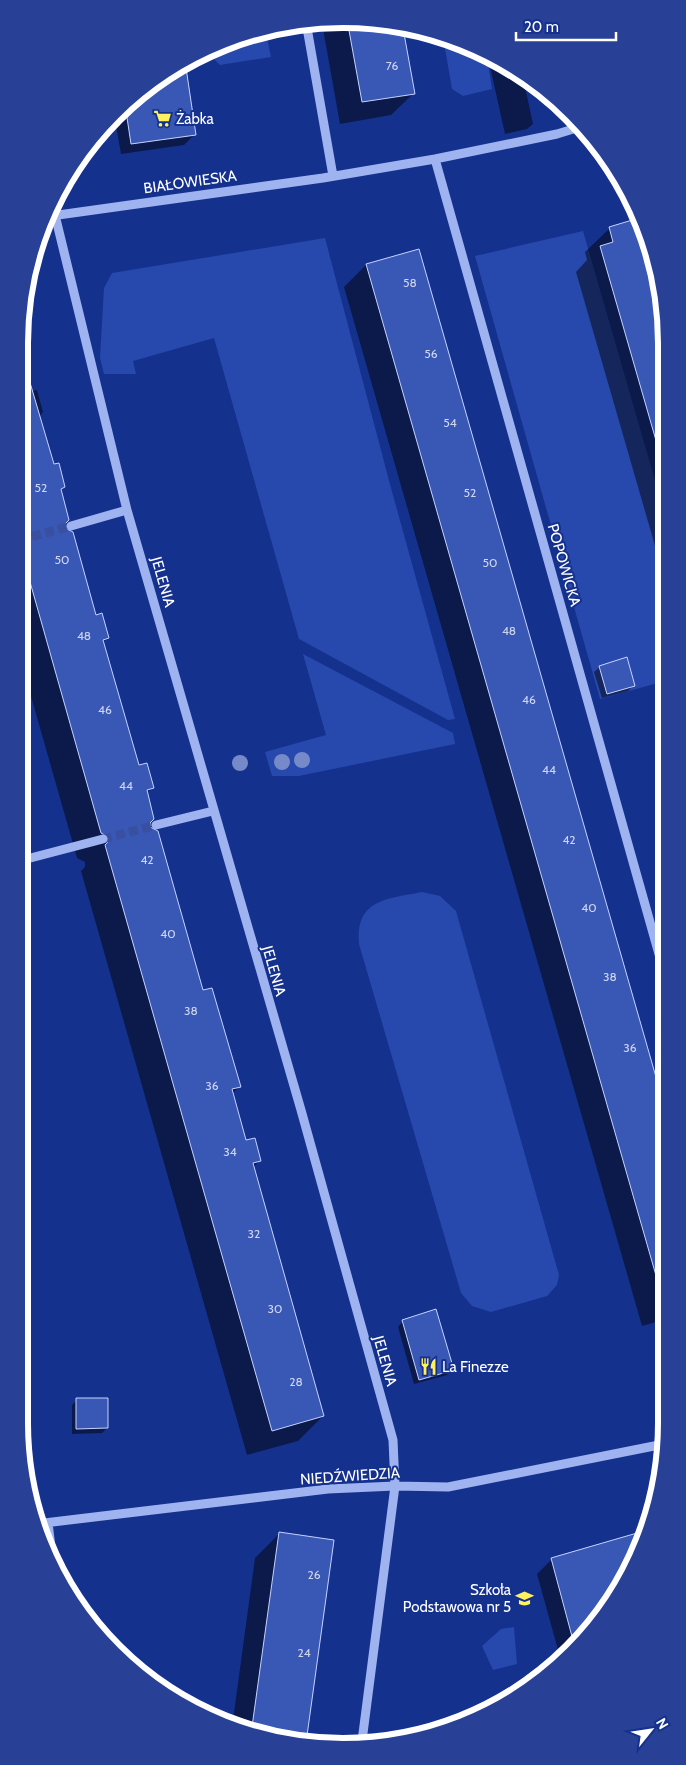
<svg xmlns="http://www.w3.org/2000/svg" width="686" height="1765" viewBox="0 0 686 1765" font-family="Cabin,sans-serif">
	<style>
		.green { fill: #2748ac }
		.shadow { fill: #0007 }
		.building { fill: #3957b5; stroke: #c6d3fc }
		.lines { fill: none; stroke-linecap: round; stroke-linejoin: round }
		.minor-tunnel { stroke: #38509f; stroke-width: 9; stroke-dasharray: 9 4.5; stroke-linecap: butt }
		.minor { stroke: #9fb3f0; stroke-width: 9 }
		.tree { fill: #768aca }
		.labels { text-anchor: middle; stroke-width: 4; stroke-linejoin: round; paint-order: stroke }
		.number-label { font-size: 12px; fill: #ced5ec }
		.poi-label { font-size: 15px; fill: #fff; stroke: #15318e; text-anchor: start }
		.street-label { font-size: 15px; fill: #fff; stroke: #15318e }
		.rim { fill: none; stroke: #fff; stroke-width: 6 }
	</style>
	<rect width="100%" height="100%" fill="#15318e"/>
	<path class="green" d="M 266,33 L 271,57 L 220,65 L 208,53 Z
		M 443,37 L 487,57 L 492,89 L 463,96 L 452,89 Z
		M 583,231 L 665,515 L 665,681 L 600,699 L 475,256 Z
		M 325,238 L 391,488 L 455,719 L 448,720 L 299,639 L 214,338 L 133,361 L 136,374 L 104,374 L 100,358 L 104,288 L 112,273 Z
		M 303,654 L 453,733 L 455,744 L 299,776 L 272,776 L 265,752 L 326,735 Z
		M 422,892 L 440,896 L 456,911 L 559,1275 L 557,1285 L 547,1296 L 491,1312 L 472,1306 L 461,1293 L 359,944 C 355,899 387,899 422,892 Z
		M 514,1627 L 517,1664 L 493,1670 L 482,1646 L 501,1629 Z"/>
	<path class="shadow" d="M 322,23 L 402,28 L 414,93 L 391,115 L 340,124 Z
		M 492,59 L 522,73 L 533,124 L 527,129 L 505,134 L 489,62 Z
		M 185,70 L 195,134 L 184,145 L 121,154 L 115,120 L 169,72 Z
		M 640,219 L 664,300 L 665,570 L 662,570 L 576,272 L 587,260 L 585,252 L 610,228 Z
		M 418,250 L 666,1118 L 667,1319 L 642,1326 L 344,287 L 366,265 Z
		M 19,347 L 31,391 L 37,390 L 43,412 L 39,417 L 53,466 L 64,487 L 60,491 L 68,520 L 63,527 L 96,617 L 108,637 L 103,642 L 138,766 L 152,788 L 146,794 L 149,828 L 203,992 L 239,1087 L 232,1094 L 245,1141 L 260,1160 L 253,1168 L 323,1416 L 298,1441 L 247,1455 L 81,871 L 85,867 L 85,862 L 77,858 L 19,654 Z
		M 600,667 L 634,685 L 628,691 L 602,698 L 594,672 Z
		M 19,1124 L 28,1156 L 19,1165 Z
		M 19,1201 L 29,1202 L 19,1269 Z
		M 403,1321 L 453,1369 L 447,1375 L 414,1384 L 398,1327 Z
		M 77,1400 L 107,1428 L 102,1433 L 72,1434 L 72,1405 Z
		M 280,1533 L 332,1541 L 305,1743 L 233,1720 L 255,1558 Z
		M 643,1533 L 600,1619 L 560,1657 L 537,1574 L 552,1559 Z"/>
	<path class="building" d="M 348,25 L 403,28 L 415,94 L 362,102 Z
		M 185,61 L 196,135 L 131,144 L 126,111 Z
		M 639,218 L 664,300 L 665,443 L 657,444 L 600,246 L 613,242 L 609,227 Z
		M 419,249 L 666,1112 L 667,1285 L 659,1286 L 366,264 Z
		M 26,369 L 54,464 L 59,463 L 65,487 L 61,489 L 69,520 L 65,524 L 65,528 L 73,532 L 96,615 L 102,613 L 109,638 L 103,640 L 139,765 L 147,763 L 154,788 L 147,790 L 154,819 L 150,823 L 150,827 L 158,831 L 203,990 L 212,988 L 236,1070 L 241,1087 L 232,1089 L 246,1140 L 255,1138 L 261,1161 L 253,1163 L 324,1416 L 272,1431 L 105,845 L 109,841 L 109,837 L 101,833 L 19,543 L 19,370 Z
		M 627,657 L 635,686 L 607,694 L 599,666 Z
		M 436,1309 L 454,1370 L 419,1380 L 402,1320 Z
		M 76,1398 L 108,1398 L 108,1428 L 76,1429 Z
		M 644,1531 L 600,1619 L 574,1644 L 551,1558 Z
		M 279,1532 L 334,1540 L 306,1743 L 300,1743 L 252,1727 Z"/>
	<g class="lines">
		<path class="minor-tunnel" d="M 19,540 L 71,526
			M 103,839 L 156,825"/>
		<path class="minor" d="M 306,22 L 333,176
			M 435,159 L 666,979
			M 55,215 L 127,510 L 301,1110 L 393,1440 L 395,1486 L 362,1741
			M 51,216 L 323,178 L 435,159 L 557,134 L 583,126
			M 71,526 L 127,510
			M 156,825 L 213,811
			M 19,861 L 103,839
			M 48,1523 L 52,1555
			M 36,1524 L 328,1489 L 395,1486 L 448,1487 L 664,1444"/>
	</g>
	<g class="tree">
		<circle cx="302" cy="760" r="8"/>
		<circle cx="282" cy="762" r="8"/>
		<circle cx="240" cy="763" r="8"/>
	</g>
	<defs>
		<symbol id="supermarket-bare" viewBox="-9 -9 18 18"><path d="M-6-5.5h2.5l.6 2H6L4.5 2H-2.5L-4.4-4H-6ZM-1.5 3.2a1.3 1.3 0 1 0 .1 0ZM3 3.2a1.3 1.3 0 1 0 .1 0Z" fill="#fff15e" stroke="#15318e" stroke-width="2.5" paint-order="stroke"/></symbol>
		<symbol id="restaurant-bare" viewBox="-9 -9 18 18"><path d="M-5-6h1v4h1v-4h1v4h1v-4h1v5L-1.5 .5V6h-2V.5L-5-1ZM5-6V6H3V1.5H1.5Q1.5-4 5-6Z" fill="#fff15e" stroke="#15318e" stroke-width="2.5" paint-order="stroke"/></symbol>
		<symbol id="school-bare" viewBox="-9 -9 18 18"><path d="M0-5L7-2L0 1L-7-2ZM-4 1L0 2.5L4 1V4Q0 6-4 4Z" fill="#fff15e" stroke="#15318e" stroke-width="2.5" paint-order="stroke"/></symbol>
	</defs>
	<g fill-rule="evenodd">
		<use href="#supermarket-bare" x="150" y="106" width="25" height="25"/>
		<use href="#restaurant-bare" x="416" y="1354" width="25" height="25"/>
		<use href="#school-bare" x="512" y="1586" width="25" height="25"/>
	</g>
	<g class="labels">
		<g class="number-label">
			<text x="392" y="70">76</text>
			<text x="410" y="287">58</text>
			<text x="431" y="358">56</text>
			<text x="450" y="427">54</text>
			<text x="41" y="492">52</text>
			<text x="470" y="497">52</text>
			<text x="62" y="564">50</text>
			<text x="490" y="567">50</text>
			<text x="509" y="635">48</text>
			<text x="84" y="640">48</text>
			<text x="529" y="704">46</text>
			<text x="105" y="714">46</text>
			<text x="549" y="774">44</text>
			<text x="126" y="790">44</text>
			<text x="569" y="844">42</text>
			<text x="147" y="864">42</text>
			<text x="589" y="912">40</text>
			<text x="168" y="938">40</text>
			<text x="610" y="981">38</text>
			<text x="191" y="1015">38</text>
			<text x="630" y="1052">36</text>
			<text x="212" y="1090">36</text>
			<text x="230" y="1156">34</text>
			<text x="254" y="1238">32</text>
			<text x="275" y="1313">30</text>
			<text x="296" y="1386">28</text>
			<text x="314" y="1579">26</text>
			<text x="304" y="1657">24</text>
		</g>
		<g class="poi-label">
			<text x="176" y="124">Żabka</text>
			<text x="442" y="1372">La Finezze</text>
			<text x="511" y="1595" text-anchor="end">Szkoła<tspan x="511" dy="17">Podstawowa nr 5</tspan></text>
		</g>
		<g class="street-label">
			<text transform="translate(190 182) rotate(-8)" y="5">BIAŁOWIESKA</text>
			<text transform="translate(564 565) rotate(74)" y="5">POPOWICKA</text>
			<text transform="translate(163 582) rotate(74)" y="5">JELENIA</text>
			<text transform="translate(274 971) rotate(74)" y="5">JELENIA</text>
			<text transform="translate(385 1361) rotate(74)" y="5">JELENIA</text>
			<text transform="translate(350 1476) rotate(-4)" y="5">NIEDŹWIEDZIA</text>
		</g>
	</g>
	<path d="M0 0H686V1765H0ZM343 28H343A315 315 0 0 1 658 343V1423A315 315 0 0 1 343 1738H343A315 315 0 0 1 28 1423V343A315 315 0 0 1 343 28Z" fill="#284197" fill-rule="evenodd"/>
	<path class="rim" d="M343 28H343A315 315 0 0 1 658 343V1423A315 315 0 0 1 343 1738H343A315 315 0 0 1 28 1423V343A315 315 0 0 1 343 28Z"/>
	<g transform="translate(651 1730) rotate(60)" stroke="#15318e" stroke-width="4" paint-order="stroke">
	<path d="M0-4L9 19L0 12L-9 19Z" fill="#ffffff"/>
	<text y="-8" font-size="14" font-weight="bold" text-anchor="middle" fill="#ffffff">N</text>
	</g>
	<path d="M516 32v8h100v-8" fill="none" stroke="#ffffff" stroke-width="2.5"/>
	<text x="524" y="32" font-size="15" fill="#ffffff" stroke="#15318e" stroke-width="4" paint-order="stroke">20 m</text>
</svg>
